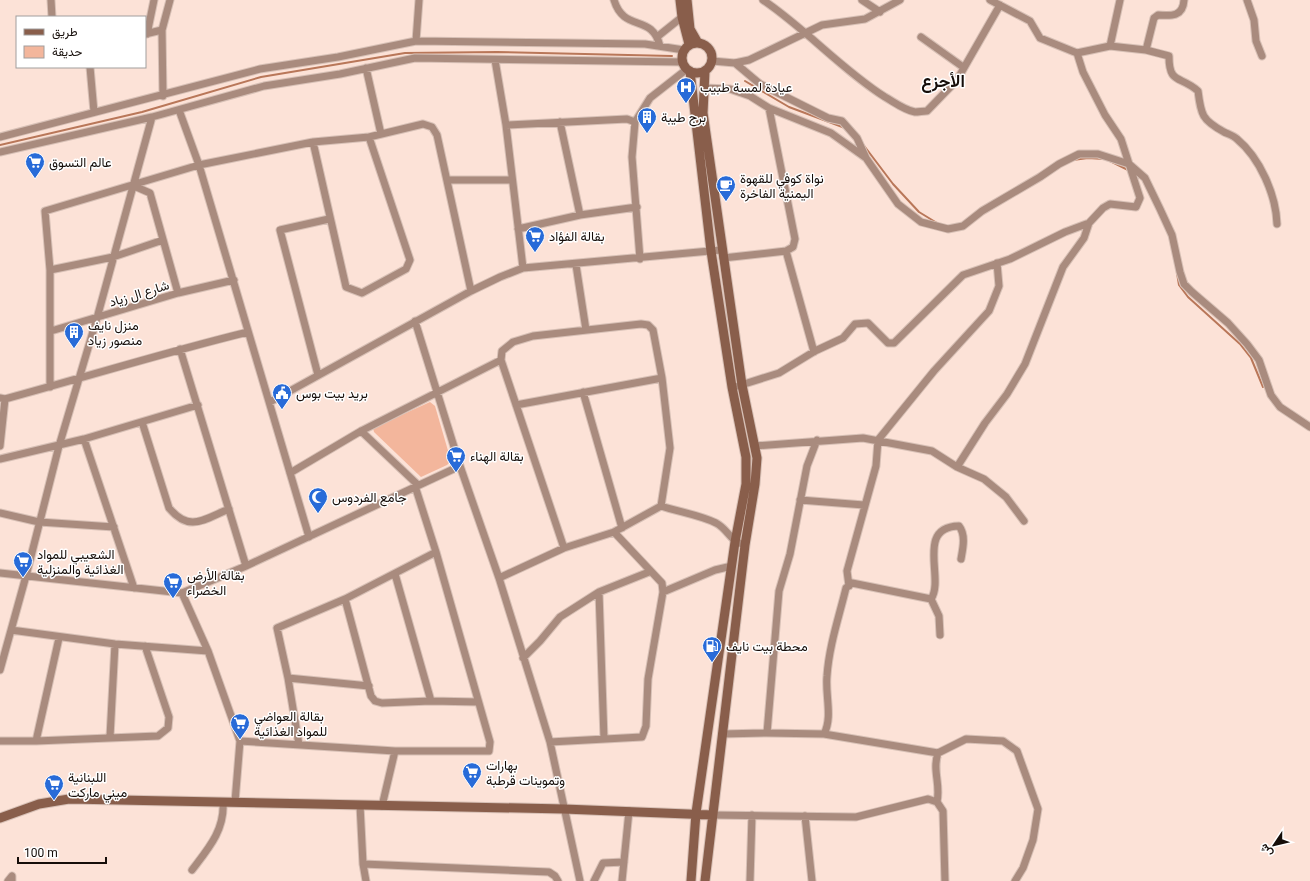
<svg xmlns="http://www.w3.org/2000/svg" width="1310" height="881" viewBox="0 0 1310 881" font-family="Roboto,Vazirmatn,sans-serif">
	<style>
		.green { fill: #f3b69c }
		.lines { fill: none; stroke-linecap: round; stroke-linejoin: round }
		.stream { stroke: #b97759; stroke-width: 2 }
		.street-casing { stroke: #d7c0b6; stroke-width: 9 }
		.secondary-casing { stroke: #d7c0b6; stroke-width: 11 }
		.street { stroke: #a98b7e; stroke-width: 7 }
		.secondary { stroke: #895e4b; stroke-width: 9 }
		.labels { text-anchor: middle; stroke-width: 3; stroke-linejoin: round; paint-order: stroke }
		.poi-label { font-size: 13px; fill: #150d09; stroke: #fff; text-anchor: start }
		.street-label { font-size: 13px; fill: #150d09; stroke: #fff }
		.district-label { font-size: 17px; font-weight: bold; fill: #150d09; stroke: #fff }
	</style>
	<rect width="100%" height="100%" fill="#fce2d7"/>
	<path class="green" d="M 430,402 L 435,406 L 451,461 L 447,465 L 421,477 L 374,432 L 373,428 Z"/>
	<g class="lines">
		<path class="stream" d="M 745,81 L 789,107 L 845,128
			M 862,143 L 893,184 L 919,212 L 937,223
			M 0,145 L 142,112 L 261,77 L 405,53 L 497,52 L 672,56
			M 1073,160 L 1088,158 L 1104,159
			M 1110,161 L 1128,170
			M 1177,273 L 1179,285 L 1188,297 L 1240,344 L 1251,358 L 1263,387"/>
		<defs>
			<path id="street" d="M 51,0 L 52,17
				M 614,0 C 624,33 652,13 660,46
				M 763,0 C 806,29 841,69 885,97 C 894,102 904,110 915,112 C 919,112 923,111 927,111 L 957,80 L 1000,5
				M 862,0 L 880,12
				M 1184,0 C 1183,17 1171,16 1158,15 L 1154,18 L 1146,50 L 1169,56 C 1169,85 1180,75 1198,91 C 1201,115 1202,120 1224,132 C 1228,134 1234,136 1237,139 C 1260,158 1276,195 1277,224
				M 1247,0 L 1254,20 L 1256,41 L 1262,56
				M 145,34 L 162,30
				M 147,34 L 154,0
				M 657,37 L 682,17
				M 921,37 L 963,67
				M 416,41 L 419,0
				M 1110,46 L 1146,50
				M 1077,53 L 1110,46 L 1120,0
				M 495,60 L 506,125 L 523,268
				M 712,61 L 735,63 L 749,60 L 822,25 L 865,19 L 900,0
				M 735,63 L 760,84 L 828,118 L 842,121 L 857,138 L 866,158 L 898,204 L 921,222 L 948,229 L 963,226 L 982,211 L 1040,177 L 1059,164 L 1079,154 L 1098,154 L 1129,164 L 1145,178 L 1160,209 L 1172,235 L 1180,272 L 1184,284 L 1192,292 L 1228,323 L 1247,344 L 1259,360 L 1271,395 L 1280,407 L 1310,427
				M 90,67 L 94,112
				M 366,68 L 381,134
				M 704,88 L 730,89 L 750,96 L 769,108 L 831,133 L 866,158
				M 163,96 L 162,30 L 170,0
				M 179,110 L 199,165 L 309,537
				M 560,122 L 580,215
				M 506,125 L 627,119 L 635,122
				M 0,137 L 260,69 L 338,57 L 416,41 L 645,44 L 684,50
				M 313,142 L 346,287 L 362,293 L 406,269 L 410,260 L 369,137
				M 0,152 L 152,117 L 264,86 L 340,74 L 415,58 L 682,62
				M 447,180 L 511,180
				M 134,186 L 150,193 L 178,293
				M 518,229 L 580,215 L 637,207
				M 786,251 L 814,352
				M 723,258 L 786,251 L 793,247 L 795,239 L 769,108
				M 640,259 L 632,157 L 635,122 L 650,98 L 687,69
				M 576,265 L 586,330
				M 50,270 L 113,257 L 163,240
				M 415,321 L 460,466 L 499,578 L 550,742 L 580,881
				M 51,331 L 178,293 L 234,280
				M 180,349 L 246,566
				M 318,375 L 280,230 L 329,219
				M 738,386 L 779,373 L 815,351 L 843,338 L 855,324 L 868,323 L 888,343 L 894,343 L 963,275 L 1010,259 L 1065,232 L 1089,223 L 1103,208 L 1110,204 L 1136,207 L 1140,198 L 1121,139 L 1105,115 L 1083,72 L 1077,53 L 1040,38 L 1030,21 L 990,0
				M 50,387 L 50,270 L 45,211 L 199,165 L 313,142 L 369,137 L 423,124 L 432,127 L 437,135 L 471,291
				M 583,392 L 622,528
				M 0,398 L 5,399 C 86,377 166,352 248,332
				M 270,402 L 471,291 L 500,277 L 523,268 L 721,250
				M 516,405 L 662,378
				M 142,422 L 169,508 C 190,533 204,519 229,509
				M 361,431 L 418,485
				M 84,439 L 134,588
				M 0,446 L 5,399
				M 754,446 L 863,438 L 932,451 L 957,467 L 984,479 L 1006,497 L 1024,521
				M 0,459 L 84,439 L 198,405
				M 957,467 L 985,423 L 1007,394 L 1025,364 L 1063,267 L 1084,238 L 1089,223
				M 290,473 L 361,431 L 501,360
				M 800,500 L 864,505
				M 0,513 L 39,522 L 114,527
				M 564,548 L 501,360 L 502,351 L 513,342 L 533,336 L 641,324 L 648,325 L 653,330 L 662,378 L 670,448 L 661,506 C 679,512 700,515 716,523 C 729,530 729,541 745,545
				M 0,573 L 182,593 L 246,566 L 460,466
				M 395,574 L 431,701
				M 499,578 L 564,548 L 614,532 L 661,506
				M 849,586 L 847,571 L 876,466 L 878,440 L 934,371 L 989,311 L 999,286 L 997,263
				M 599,592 L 604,739
				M 663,592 L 715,570 L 732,566
				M 182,593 L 208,651 L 240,741 L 235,802
				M 345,599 L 371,696 L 375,701 L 382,703 L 431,701 L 478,702
				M 931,599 C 945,579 915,527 959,526 C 966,535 963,548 961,559
				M 11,630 L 115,644 L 208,651
				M 523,658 L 540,641 L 560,617 L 599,592 L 649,572
				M 0,670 L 26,576 L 59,446 L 97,318 L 152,117
				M 288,678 L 369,686
				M 767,733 L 824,734 C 833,717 825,695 827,676 C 829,646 839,617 846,588 L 852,583 L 931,599 L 939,616 L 940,635
				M 722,734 L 767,733 L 779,591 L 790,554 L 807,466 L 817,440
				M 824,734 L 938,753 L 966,739 L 1003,741 L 1017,751 L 1038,809 L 1033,840 L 1023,868 L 1015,881
				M 110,737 L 115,644
				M 0,741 L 36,741 L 158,736 L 168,728 L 169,717 L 145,646
				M 36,741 L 59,638
				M 240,741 L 395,751 L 489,751 L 490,742 L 436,552 L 415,486
				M 550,742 L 642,737 L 646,726 L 648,679 L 663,592 L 662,583 L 614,532
				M 299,745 L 288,678 L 277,628 L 345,599 L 436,552
				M 937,802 C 941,784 932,771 938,753
				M 360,805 L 363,864 L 366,881
				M 382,806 L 395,751
				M 712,815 L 856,817 L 928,799 L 937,802 L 943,811 L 945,881
				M 805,816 L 812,881
				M 363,864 L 549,872 L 555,876 L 558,881
				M 192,870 C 208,849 225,830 223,802
				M 8,881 L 12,876 L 12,881
				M 594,881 L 603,863 L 624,862
				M 622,881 L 629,811
				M 750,881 L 752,815"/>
			<path id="secondary" d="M 680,0 L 682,17 L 689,44
				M 687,0 L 690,29 L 698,43
				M682 58a15 15 0 1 1 30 0a15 15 0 1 1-30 0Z
				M 690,71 L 711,251 L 732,387 L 746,457 L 746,484 L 735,542 L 696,813 L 691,881
				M 705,71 L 703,113 L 742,385 L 757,458 L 755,484 L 745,545 L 705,881
				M 0,818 L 39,804 L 69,799 L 564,809 L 712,815"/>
		</defs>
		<use href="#street" class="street-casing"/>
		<use href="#secondary" class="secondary-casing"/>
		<use href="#street" class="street"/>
		<use href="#secondary" class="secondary"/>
	</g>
	<defs>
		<symbol id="hospital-pin" viewBox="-11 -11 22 30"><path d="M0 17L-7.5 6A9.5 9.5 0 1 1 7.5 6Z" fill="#286bd8" stroke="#fff"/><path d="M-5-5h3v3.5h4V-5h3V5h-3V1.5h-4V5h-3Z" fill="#fff"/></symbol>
		<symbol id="building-pin" viewBox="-11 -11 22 30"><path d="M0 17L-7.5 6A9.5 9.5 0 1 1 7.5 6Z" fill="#286bd8" stroke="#fff"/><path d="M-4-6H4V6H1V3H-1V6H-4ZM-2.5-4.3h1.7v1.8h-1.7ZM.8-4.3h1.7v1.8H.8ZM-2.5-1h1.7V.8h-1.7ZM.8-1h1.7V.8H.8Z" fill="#fff"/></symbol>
		<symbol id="supermarket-pin" viewBox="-11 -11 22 30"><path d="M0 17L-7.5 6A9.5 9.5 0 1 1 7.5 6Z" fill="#286bd8" stroke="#fff"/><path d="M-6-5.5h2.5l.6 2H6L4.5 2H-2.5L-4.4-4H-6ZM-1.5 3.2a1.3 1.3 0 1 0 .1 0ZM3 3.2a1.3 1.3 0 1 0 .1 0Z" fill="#fff"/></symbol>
		<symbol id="cafe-pin" viewBox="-11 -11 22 30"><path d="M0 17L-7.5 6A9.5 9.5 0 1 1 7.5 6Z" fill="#286bd8" stroke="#fff"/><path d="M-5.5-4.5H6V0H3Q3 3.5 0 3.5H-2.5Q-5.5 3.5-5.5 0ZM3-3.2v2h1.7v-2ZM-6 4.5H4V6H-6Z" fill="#fff"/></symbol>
		<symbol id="civic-pin" viewBox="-11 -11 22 30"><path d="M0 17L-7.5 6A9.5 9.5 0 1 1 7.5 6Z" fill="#286bd8" stroke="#fff"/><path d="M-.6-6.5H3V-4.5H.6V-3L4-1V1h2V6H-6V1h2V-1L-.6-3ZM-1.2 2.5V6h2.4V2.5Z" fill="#fff"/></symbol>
		<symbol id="mosque-pin" viewBox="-11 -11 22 30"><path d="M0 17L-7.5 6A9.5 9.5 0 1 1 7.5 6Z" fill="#286bd8" stroke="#fff"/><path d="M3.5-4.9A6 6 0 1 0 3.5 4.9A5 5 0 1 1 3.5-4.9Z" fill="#fff"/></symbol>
		<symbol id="fuel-pin" viewBox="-11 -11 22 30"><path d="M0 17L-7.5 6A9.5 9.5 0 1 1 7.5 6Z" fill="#286bd8" stroke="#fff"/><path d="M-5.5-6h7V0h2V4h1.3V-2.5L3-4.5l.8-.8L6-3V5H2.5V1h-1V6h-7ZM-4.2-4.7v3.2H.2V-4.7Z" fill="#fff"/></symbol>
	</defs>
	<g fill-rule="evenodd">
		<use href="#hospital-pin" x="675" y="76" width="22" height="30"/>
		<use href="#building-pin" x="636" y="106" width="22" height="30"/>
		<use href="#supermarket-pin" x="24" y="151" width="22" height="30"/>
		<use href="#cafe-pin" x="715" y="174" width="22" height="30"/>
		<use href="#supermarket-pin" x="524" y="225" width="22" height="30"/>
		<use href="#building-pin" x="63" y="321" width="22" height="30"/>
		<use href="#civic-pin" x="271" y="382" width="22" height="30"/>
		<use href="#supermarket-pin" x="445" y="445" width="22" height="30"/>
		<use href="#mosque-pin" x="307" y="486" width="22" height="30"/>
		<use href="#supermarket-pin" x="12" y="550" width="22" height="30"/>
		<use href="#supermarket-pin" x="162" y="571" width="22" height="30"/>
		<use href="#fuel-pin" x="701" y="635" width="22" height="30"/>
		<use href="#supermarket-pin" x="229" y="712" width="22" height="30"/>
		<use href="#supermarket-pin" x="461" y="761" width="22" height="30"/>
		<use href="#supermarket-pin" x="43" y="773" width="22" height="30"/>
	</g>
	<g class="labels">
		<g class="poi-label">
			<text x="700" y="92">عيادة لمسة طبيب</text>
			<text x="661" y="122">برج طيبة</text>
			<text x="49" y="167">عالم التسوق</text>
			<text x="740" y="183">نواة كوفي للقهوة<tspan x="740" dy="15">اليمنية الفاخرة</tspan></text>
			<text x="549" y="241">بقالة الفؤاد</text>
			<text x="88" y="330">منزل نايف<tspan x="88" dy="15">منصور زياد</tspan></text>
			<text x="296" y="398">بريد بيت بوس</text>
			<text x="470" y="461">بقالة الهناء</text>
			<text x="332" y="502">جامع الفردوس</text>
			<text x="37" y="559">الشعيبي للمواد<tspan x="37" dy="15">الغذائية والمنزلية</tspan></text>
			<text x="187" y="580">بقالة الأرض<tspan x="187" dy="15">الخضراء</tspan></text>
			<text x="726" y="651">محطة بيت نايف</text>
			<text x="254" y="721">بقالة العواضي<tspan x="254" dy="15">للمواد الغذائية</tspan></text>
			<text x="486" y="770">بهارات<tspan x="486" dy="15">وتموينات قرطبة</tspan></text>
			<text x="68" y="782">اللبنانية<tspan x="68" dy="15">ميني ماركت</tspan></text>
		</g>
		<g class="street-label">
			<text transform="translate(139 293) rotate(-17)" y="5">شارع ال زياد</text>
		</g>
		<g class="district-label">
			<text x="943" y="87">الأجزع</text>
		</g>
	</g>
	<rect x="16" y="16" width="130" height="52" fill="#ffffff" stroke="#a19e9d"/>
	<rect x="24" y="29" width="20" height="6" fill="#895e4b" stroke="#a19e9d"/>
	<text x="52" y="36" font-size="12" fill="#150d09">طريق</text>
	<rect x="24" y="46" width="20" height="12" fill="#f3b69c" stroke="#a19e9d"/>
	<text x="52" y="56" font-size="12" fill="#150d09">حديقة</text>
	<g transform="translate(1274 845) rotate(235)" stroke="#ffffff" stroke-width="3" paint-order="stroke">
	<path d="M0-3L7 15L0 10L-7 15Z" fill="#150d09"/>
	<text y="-6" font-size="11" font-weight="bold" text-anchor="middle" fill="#150d09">ش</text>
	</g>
	<path d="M18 857v6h88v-6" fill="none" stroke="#150d09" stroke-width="2"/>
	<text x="24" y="857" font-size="12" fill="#150d09" stroke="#ffffff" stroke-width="3" paint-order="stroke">100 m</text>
</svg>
